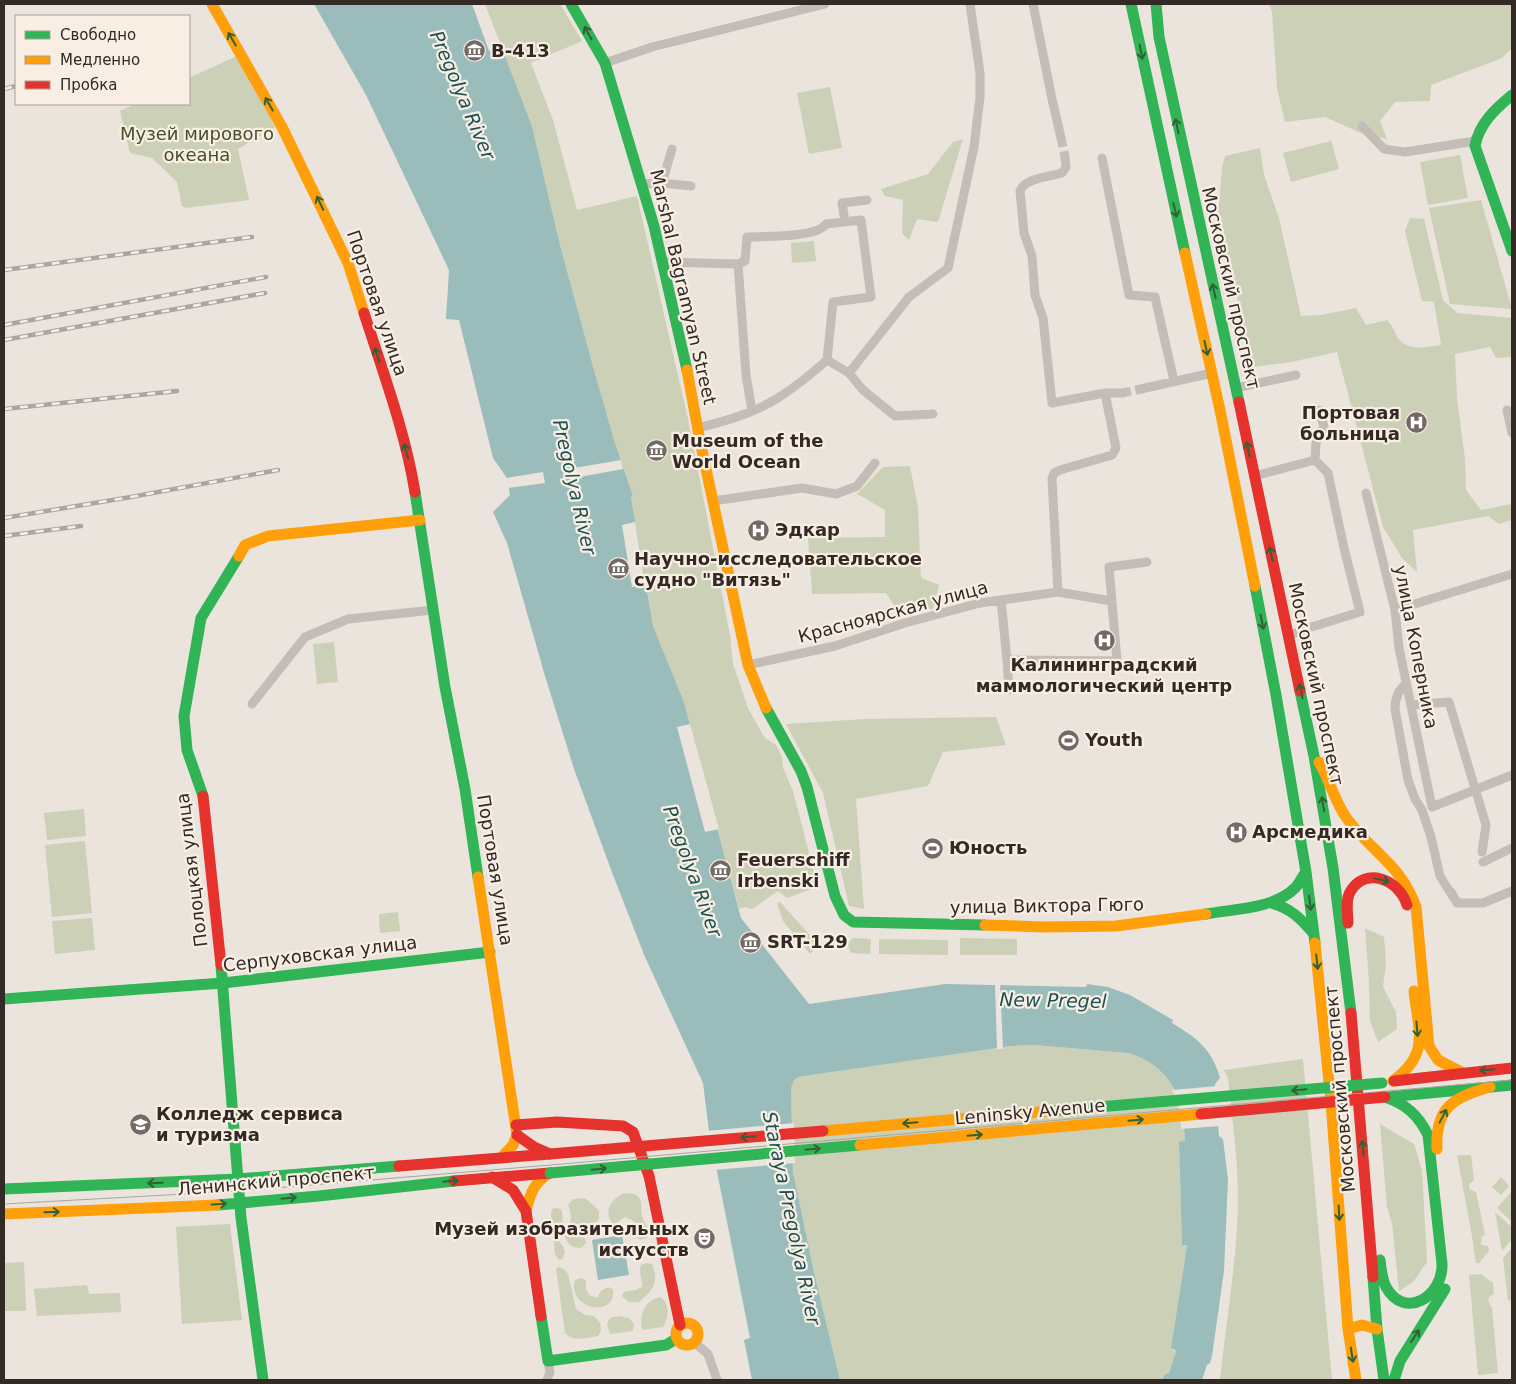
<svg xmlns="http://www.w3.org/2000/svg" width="1516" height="1384" viewBox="0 0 1516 1384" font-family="'DejaVu Sans',sans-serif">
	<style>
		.green { fill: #ccd0b7 }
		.water { fill: #9abdbb }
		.pier { fill: #eae4dd }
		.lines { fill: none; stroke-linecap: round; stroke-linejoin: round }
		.street-tunnel { stroke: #c5bfb8; stroke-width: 9; stroke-dasharray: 9 4.5; stroke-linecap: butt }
		.street { stroke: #c3bcb7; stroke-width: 9 }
		.fast { stroke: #30b455; stroke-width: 11 }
		.slow { stroke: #ff9f0a; stroke-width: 11 }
		.jam { stroke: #e5322d; stroke-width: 11 }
		.tram { stroke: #aaa5a1; stroke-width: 1 }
		.rail-casing { stroke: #aaa5a1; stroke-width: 4.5 }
		.rail { stroke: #f8eee3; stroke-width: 2.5; stroke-dasharray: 8; stroke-linecap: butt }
		.fast-bridge { stroke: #30b455; stroke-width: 11 }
		.slow-bridge { stroke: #ff9f0a; stroke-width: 11 }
		.jam-bridge { stroke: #e5322d; stroke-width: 11 }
		.oneway { stroke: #326138 }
		.labels { text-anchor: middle; stroke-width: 4.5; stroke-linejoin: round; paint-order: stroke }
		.poi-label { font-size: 18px; font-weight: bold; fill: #332925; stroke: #f8eee3; text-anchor: start }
		.park-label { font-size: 18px; fill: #44512a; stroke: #f8eee3 }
		.street-label { font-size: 18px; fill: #332925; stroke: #f8eee3 }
		.water-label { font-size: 19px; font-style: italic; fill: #1c5154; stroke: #f8eee3 }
	</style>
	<rect width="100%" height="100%" fill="#eae4dd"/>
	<path class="green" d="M 485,4 L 560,4 L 582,41 L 531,63 L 553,120 L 577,210 L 637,196 L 688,419 L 730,635 L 733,664 L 748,708 L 764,737 L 776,745 L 782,757 L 783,768 L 793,791 L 818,887 L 787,898 L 778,891 L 752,909 L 746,907 L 739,909 L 684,702 L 653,626 L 631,497 L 633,496 L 615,443 L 594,370 L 560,245 L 532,126 Z
		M 1269,4 L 1512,4 L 1512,48 L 1502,58 L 1431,85 L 1430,101 L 1395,102 L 1380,121 L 1387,139 L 1361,133 L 1325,117 L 1285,122 L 1277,89 L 1272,12 Z
		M 237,56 L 275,127 L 238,149 L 249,200 L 186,208 L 182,206 L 177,182 L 152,158 L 130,153 L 120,111 L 135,104 L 189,104 L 189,78 Z
		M 830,87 L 842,148 L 809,154 L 797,93 Z
		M 963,139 L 938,222 L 917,219 L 909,240 L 902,233 L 903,200 L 885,196 L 881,189 L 928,174 L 953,142 Z
		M 1331,141 L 1339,169 L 1291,182 L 1283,153 Z
		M 1260,148 L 1264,175 L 1279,218 L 1301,316 L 1321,315 L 1356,308 L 1366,325 L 1387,320 C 1393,325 1394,332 1398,338 C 1408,352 1426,347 1441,345 L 1434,302 L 1422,301 L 1405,231 L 1410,218 L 1424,219 L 1443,300 L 1457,313 L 1512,318 L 1512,357 L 1496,358 L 1490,347 L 1455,354 L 1457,398 L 1465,459 L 1466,490 L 1481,510 L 1512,504 L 1512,520 L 1499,524 L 1488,516 L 1413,530 L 1417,572 L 1402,558 L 1383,527 L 1337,352 L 1291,362 L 1253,367 L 1218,215 L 1222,168 L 1225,156 Z
		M 1460,155 L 1468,198 L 1428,205 L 1420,162 Z
		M 1481,200 L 1512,309 L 1450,304 L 1429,208 Z
		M 814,241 L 816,261 L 792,263 L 791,243 Z
		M 910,466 L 918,508 L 921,578 L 939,585 L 933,609 L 895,607 L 886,593 L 812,594 L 808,538 L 885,537 L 885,510 L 857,494 L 883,467 Z
		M 334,642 L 338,682 L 317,684 L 313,644 Z
		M 996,717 L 1006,745 L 943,752 L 928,786 L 856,799 L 864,909 L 849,906 L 823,793 L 786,724 L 865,719 Z
		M 84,809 L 86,836 L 47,840 L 44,813 Z
		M 85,841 L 92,913 L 52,917 L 45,845 Z
		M 780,902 L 819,945 L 810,954 L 783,921 L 777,903 Z
		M 398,912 L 400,931 L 380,933 L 379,914 Z
		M 92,918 L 95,950 L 55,954 L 52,921 Z
		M 1365,928 L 1384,937 L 1386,963 L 1383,987 L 1396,1012 L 1397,1029 L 1378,1042 L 1370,1021 L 1369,983 Z
		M 853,938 L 871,939 L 870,954 L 851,953 L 847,944 Z
		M 960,938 L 1017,939 L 1017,955 L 960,955 Z
		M 879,939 L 948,940 L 948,955 L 879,954 Z
		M 1034,1045 L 1127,1053 C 1153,1059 1174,1079 1181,1106 C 1184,1117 1184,1130 1185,1142 L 1179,1142 L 1182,1244 L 1187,1244 L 1171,1348 L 1176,1352 L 1169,1373 L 1165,1374 L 1162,1380 L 840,1380 L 814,1272 L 793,1172 L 791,1087 L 793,1080 L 798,1077 L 1011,1046 Z
		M 1303,1059 L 1332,1380 L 1220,1380 C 1226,1321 1237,1261 1238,1201 C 1238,1160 1232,1119 1228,1078 L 1224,1070 Z
		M 1380,1124 L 1414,1144 L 1422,1170 L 1427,1262 L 1414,1281 L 1399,1291 L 1392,1223 L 1387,1207 Z
		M 1457,1155 L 1471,1155 L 1474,1180 L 1469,1184 L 1469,1189 L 1476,1192 L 1485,1235 L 1482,1236 L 1481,1245 L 1488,1246 L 1489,1251 L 1479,1263 L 1476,1263 L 1472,1236 Z
		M 1501,1177 L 1509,1186 L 1501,1195 L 1492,1187 Z
		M 1512,1191 L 1512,1222 L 1497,1208 Z
		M 624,1193 C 648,1193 638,1206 643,1219 C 644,1223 648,1227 650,1230 L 647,1238 L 641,1240 L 636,1237 L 634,1221 L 625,1217 L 615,1224 L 612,1223 C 603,1210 612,1199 624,1193 Z
		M 585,1198 L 592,1204 L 599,1211 L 599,1219 L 594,1224 L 579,1227 L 577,1231 L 585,1239 L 586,1243 L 581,1248 C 571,1247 568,1245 564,1235 C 570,1223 574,1218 568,1205 L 573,1199 Z
		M 557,1208 L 561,1209 C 567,1225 555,1229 559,1240 C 560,1244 564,1247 565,1251 L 563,1259 L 559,1260 L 555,1254 L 551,1214 L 552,1209 Z
		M 1495,1212 L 1512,1227 L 1512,1239 L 1502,1251 Z
		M 230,1224 L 242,1320 L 182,1324 L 176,1227 Z
		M 1512,1248 L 1512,1300 L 1508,1301 L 1503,1258 Z
		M 24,1262 L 26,1311 L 4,1311 L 4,1263 Z
		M 646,1263 L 652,1264 C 659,1283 654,1289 639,1302 C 631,1303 627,1302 622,1296 L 624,1292 L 636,1290 L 642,1287 C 643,1279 638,1273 641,1265 Z
		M 559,1267 L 565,1270 L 568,1274 L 576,1309 L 585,1315 L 594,1316 L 600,1323 L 601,1331 L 598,1336 C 586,1338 573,1342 565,1333 L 556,1269 Z
		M 1481,1274 L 1493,1283 L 1494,1294 L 1489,1297 L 1488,1301 L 1492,1308 L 1498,1373 L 1478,1375 L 1469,1275 Z
		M 581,1278 L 586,1280 L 586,1289 L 589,1295 L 597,1298 L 601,1291 L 608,1287 L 613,1289 C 617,1319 567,1310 575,1280 Z
		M 87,1285 L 89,1294 L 120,1293 L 121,1312 L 37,1316 L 34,1289 Z
		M 661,1297 C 670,1305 669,1318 663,1327 L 642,1330 C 639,1315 645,1299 661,1297 Z
		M 619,1316 L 629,1318 L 634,1324 L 633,1331 L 610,1334 L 607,1324 L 610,1318 Z"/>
	<path class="water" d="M 314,4 L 485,4 L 532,126 L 560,245 L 594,370 L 615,443 L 633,496 L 631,497 L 653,626 L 684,702 L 741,918 L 809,1004 L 945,984 L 1086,987 L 1087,984 L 1108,987 L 1130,995 L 1173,1020 L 1172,1023 C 1197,1038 1212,1049 1220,1078 L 1215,1084 L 1219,1136 L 1223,1139 L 1228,1180 L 1224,1271 L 1212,1356 L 1210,1363 L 1207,1365 L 1202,1380 L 1162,1380 L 1165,1374 L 1169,1373 L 1176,1352 L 1175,1350 L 1171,1348 L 1187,1245 L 1182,1245 L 1179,1142 L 1185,1141 C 1184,1130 1184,1117 1181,1106 C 1174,1079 1153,1059 1127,1053 L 1034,1045 L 1011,1046 L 798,1077 L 794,1080 L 791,1088 L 793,1172 L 814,1272 L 840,1380 L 752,1380 L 744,1340 L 750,1338 L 709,1131 L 703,1083 L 645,957 L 613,875 L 574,769 L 545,676 L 507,543 L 493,512 L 510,495 L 507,478 L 493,458 L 459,320 L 446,319 L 449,270 L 366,95 Z
		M 622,1235 L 629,1275 L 598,1280 L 592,1240 Z"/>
	<path class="pier" d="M 472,4 L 485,4 L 501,45 L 489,51 Z
		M 621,460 L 623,469 L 569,479 L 568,469 Z
		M 543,472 L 545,483 L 508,488 L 507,478 Z
		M 635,522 L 645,584 L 632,587 L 622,525 Z
		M 690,724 L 719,829 L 705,832 L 677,727 Z
		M 995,984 L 1000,984 L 1003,1049 L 997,1049 Z
		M 1218,1086 L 1220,1126 L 1181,1129 L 1179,1107 L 1172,1090 Z
		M 794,1123 L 795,1163 L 714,1170 L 706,1131 Z"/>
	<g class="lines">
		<path class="street-tunnel" d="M 1061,138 L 1065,157
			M 1122,393 L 1141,389"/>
		<path class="street" d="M 1033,4 L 1052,99 L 1061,138
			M 605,63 L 652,47 L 825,4
			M 1362,126 L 1384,149 L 1405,152 L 1475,141
			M 1065,157 L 1066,167 L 1062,173 C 1049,177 1025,178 1020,191 L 1024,233 L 1032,256 L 1035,295 L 1043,318 L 1052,403 L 1105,393 L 1122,393
			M 1102,158 L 1129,295 L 1155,297 L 1174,381
			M 662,183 L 691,186
			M 642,184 L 662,183 L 672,149
			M 845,222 L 842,203 L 867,200
			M 662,262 L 738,264 L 746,375 L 752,411
			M 738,264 L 745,261 L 747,237 C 764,236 817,238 826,224 L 861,220 L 871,297 L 833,302 L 827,360
			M 849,373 L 909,297 L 948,268 L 974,147 L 980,97 L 980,73 L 970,4
			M 1236,388 L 1296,375
			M 1141,389 L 1212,373
			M 1507,410 L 1512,433
			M 697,428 C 722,422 748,415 771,402 C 791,391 810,375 827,360 L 849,373 L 863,390 L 895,416 L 933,414
			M 1315,460 L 1316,443 L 1324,427 L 1319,410
			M 1254,476 L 1315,460 L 1328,473 L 1344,548 L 1360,612 L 1305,629 L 1289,636
			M 1366,493 L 1395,610 L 1399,648 L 1432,807 L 1512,775
			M 713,501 L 802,488 L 836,494 L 857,486 L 875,463
			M 1058,592 L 1112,601
			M 1001,600 L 1007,660 L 1117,661 L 1109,567 L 1147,562
			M 1395,610 L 1512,574
			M 1007,660 L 1009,690
			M 748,665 L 835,646 L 905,623 L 980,603 L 1058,592 L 1052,479 L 1054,473 L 1060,470 L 1112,455 L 1116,448 L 1105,393
			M 1406,684 C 1398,690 1395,699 1395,709 L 1408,780 L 1415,799 L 1422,810 L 1431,837 L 1440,876 L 1453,897
			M 252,704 L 305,637 L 348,619 L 433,610
			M 1411,705 L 1449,702 L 1486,825 L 1482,852
			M 1483,862 L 1512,848
			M 1451,892 L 1457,903 L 1483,903 L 1512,891
			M 695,1343 L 708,1354 L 717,1380
			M 547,1380 L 550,1372 L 548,1361"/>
		<path class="fast" d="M 571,4 L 605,63 L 654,226 L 687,370
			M 1131,4 L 1185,253
			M 1156,4 L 1159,37 L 1239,402
			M 1512,95 C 1495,109 1479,124 1475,146 L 1512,251
			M 415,492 L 445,687 L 465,789 L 478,877
			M 1255,586 L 1276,695 L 1306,872 L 1315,943
			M 1300,691 L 1314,756 L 1333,868 L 1351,1013
			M 766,708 L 801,771 L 807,787 L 835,896 L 844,915 L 853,922 L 985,925
			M 203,796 L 187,750 L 184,716 L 201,618 L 239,556
			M 1271,903 C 1291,908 1301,919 1314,934
			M 1206,914 C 1233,909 1274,909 1295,888 C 1299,884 1302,877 1306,872
			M 221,965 L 241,1218 L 263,1380
			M 4,999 L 223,983 L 490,952
			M 1388,1097 L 1512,1085
			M 4,1189 L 238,1179 L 399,1166
			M 218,1205 L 319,1196 L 454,1181
			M 1380,1260 C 1381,1269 1382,1279 1386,1287 C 1405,1321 1443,1296 1442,1264 L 1428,1135 C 1418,1115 1406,1104 1385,1097
			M 1373,1277 L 1377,1329 L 1384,1380
			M 541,1316 L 548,1361 L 666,1345 L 676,1339
			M 1394,1380 L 1400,1361 L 1445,1289"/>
		<path class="slow" d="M 212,4 L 282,127 L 348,263 L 364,313
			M 1185,253 L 1220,410 L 1255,586
			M 687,370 L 700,441 L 748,665 L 766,708
			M 239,556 L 245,545 L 268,536 L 420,520
			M 1319,762 C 1330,781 1335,803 1348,820 C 1373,853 1401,865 1416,907 L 1429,1046 L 1438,1060 L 1463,1073
			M 478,877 L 517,1135 L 513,1145 L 501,1158
			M 985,925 L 1044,927 L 1116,926 L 1206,914
			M 1315,943 L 1331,1102 L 1348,1329 L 1356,1380
			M 1393,1081 C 1431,1053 1418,1031 1414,991
			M 1437,1149 C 1435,1107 1454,1097 1490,1087
			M 526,1211 C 530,1194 534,1182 550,1173
			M 4,1214 L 218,1205
			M676 1334a11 11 0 1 1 22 0a11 11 0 1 1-22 0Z
			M 1348,1329 L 1362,1325 L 1377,1329"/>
		<path class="jam" d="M 364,313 C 383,372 405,431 415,492
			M 1239,402 L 1300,691
			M 203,796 L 221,965
			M 1348,923 C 1348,913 1345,901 1350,892 C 1365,866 1399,879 1407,905
			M 1351,1013 L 1373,1277
			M 1394,1081 L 1512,1068
			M 516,1125 L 557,1122 L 623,1126 L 633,1132 L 649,1176 L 680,1325
			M 517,1135 L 534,1147 L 550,1154
			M 399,1166 L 550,1154
			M 492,1177 L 513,1190 L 526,1211 L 541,1316
			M 454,1181 L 550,1173"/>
		<path class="tram" d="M 4,1204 L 239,1191 L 551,1165 L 1512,1080"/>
		<defs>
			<path id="rail" d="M 4,89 L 16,86
				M 4,270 L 252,237
				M 4,325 L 266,277
				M 4,340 L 265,293
				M 4,409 L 177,391
				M 4,518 L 131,497 L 278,470
				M 4,536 L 81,526"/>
		</defs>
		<use href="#rail" class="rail-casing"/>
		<use href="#rail" class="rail"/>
		<path class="fast-bridge" d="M 1051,1111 L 1382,1083
			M 550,1173 L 860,1145"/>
		<path class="slow-bridge" d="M 823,1131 L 1051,1111
			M 860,1145 L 1201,1114"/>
		<path class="jam-bridge" d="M 1201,1114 L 1385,1097
			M 550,1154 L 823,1131"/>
	</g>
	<defs><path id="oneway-shaft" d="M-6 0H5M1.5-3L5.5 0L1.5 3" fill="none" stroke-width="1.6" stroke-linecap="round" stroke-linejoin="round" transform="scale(1.25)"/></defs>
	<g class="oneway">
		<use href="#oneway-shaft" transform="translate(588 33) rotate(-119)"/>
		<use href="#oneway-shaft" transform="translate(232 39) rotate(-120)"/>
		<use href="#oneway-shaft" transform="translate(1141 52) rotate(79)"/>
		<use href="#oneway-shaft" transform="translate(269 104) rotate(-120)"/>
		<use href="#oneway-shaft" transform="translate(1177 126) rotate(-102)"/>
		<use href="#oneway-shaft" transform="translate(320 203) rotate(-115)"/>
		<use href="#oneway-shaft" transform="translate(1175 210) rotate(77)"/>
		<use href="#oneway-shaft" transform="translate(1214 291) rotate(-103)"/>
		<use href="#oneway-shaft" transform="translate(1206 348) rotate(78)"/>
		<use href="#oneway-shaft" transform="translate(377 355) rotate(-108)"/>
		<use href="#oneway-shaft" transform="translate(1248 449) rotate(-101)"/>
		<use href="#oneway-shaft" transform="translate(406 451) rotate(-106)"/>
		<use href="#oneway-shaft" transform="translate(1271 554) rotate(-103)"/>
		<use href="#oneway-shaft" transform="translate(1262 622) rotate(79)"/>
		<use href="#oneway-shaft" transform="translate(1301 691) rotate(-102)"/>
		<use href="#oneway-shaft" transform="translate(1323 804) rotate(-99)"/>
		<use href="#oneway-shaft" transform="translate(1382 880) rotate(13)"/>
		<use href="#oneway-shaft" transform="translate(1310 903) rotate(83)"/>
		<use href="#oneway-shaft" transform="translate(1317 962) rotate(84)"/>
		<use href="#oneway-shaft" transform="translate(1417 1029) rotate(85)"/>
		<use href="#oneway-shaft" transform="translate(1487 1070) rotate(174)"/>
		<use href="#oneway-shaft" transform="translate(1299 1090) rotate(175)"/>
		<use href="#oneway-shaft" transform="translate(1443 1116) rotate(-62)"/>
		<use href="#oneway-shaft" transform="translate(1136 1120) rotate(-5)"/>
		<use href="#oneway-shaft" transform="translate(910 1123) rotate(175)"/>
		<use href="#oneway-shaft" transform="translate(975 1135) rotate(-5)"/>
		<use href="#oneway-shaft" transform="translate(748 1137) rotate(175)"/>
		<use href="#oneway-shaft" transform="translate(1363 1148) rotate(-95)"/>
		<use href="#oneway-shaft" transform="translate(813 1149) rotate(-5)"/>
		<use href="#oneway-shaft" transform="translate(599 1169) rotate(-5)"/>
		<use href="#oneway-shaft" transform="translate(451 1181) rotate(-6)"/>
		<use href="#oneway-shaft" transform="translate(155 1183) rotate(178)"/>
		<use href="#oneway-shaft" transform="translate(289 1198) rotate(-6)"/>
		<use href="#oneway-shaft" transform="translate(219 1204) rotate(-3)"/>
		<use href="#oneway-shaft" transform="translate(52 1212) rotate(-2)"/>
		<use href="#oneway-shaft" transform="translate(1339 1213) rotate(87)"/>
		<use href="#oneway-shaft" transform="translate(1415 1336) rotate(-56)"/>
		<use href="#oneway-shaft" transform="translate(1352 1355) rotate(81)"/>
	</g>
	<defs>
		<symbol id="museum-disc" viewBox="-11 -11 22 22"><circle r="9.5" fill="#736a65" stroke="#f8eee3"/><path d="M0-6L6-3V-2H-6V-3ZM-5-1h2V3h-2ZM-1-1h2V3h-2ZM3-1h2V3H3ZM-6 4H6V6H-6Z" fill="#fff"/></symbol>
		<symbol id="hospital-disc" viewBox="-11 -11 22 22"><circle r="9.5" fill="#736a65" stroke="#f8eee3"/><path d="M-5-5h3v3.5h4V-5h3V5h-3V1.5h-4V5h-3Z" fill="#fff"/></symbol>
		<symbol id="stadium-disc" viewBox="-11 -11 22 22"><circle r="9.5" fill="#736a65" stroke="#f8eee3"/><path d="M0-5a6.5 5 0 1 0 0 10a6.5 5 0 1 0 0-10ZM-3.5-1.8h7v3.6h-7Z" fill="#fff"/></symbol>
		<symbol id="university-disc" viewBox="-11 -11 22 22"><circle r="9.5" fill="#736a65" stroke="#f8eee3"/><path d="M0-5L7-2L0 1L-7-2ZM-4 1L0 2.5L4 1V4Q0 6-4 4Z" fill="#fff"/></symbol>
		<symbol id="theatre-disc" viewBox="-11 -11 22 22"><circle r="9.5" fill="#736a65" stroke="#f8eee3"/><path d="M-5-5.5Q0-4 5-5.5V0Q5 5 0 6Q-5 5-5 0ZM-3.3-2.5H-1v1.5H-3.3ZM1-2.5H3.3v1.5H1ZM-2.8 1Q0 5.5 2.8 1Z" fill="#fff"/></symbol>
	</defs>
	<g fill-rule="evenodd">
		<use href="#museum-disc" x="462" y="38" width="25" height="25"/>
		<use href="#hospital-disc" x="1404" y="410" width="25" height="25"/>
		<use href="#museum-disc" x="644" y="438" width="25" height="25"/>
		<use href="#hospital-disc" x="746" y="518" width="25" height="25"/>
		<use href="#museum-disc" x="606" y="556" width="25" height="25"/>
		<use href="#hospital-disc" x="1092" y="628" width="25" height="25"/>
		<use href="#stadium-disc" x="1056" y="728" width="25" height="25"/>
		<use href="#hospital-disc" x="1224" y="820" width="25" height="25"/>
		<use href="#stadium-disc" x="920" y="836" width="25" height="25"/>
		<use href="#museum-disc" x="708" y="858" width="25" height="25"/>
		<use href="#museum-disc" x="738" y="930" width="25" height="25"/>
		<use href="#university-disc" x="128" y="1112" width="25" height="25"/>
		<use href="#theatre-disc" x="692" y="1226" width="25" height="25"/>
	</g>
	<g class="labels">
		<g class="poi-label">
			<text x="491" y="57">B-413</text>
			<text x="1400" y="419" text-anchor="end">Портовая<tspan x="1400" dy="21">больница</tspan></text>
			<text x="672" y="447">Museum of the<tspan x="672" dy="21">World Ocean</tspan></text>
			<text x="775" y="536">Эдкар</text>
			<text x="634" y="565">Научно-исследовательское<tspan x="634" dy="21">судно "Витязь"</tspan></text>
			<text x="1104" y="671" text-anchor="middle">Калининградский<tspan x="1104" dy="21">маммологический центр</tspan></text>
			<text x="1085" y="746">Youth</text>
			<text x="1252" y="838">Арсмедика</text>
			<text x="949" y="854">Юность</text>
			<text x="737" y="866">Feuerschiff<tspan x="737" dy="21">Irbenski</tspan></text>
			<text x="767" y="948">SRT-129</text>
			<text x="156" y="1120">Колледж сервиса<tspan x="156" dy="21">и туризма</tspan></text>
			<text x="689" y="1235" text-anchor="end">Музей изобразительных<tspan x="689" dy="21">искусств</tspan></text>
		</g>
		<g class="park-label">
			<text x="197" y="140">Музей мирового<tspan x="197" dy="21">океана</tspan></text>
		</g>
		<g class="street-label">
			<text transform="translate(683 287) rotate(77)" y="6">Marshal Bagramyan Street</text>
			<text transform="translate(1231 288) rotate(77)" y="6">Московский проспект</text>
			<text transform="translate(377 303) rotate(71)" y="6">Портовая улица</text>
			<text transform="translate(893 612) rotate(-15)" y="6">Красноярская улица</text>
			<text transform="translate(1416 647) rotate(79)" y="6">улица Коперника</text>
			<text transform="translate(1316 684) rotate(78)" y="6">Московский проспект</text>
			<text transform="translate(192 870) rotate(-97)" y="6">Полоцкая улица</text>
			<text transform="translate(495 870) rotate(81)" y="6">Портовая улица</text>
			<text transform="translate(1047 906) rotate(-1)" y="6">улица Виктора Гюго</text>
			<text transform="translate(320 954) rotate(-7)" y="6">Серпуховская улица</text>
			<text transform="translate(1340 1089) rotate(-95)" y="6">Московский проспект</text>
			<text transform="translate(1030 1112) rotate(-5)" y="6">Leninsky Avenue</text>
			<text transform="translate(276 1181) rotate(-5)" y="6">Ленинский проспект</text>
		</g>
		<g class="water-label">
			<text transform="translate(463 95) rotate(67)" y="7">Pregolya River</text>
			<text transform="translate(575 487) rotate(77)" y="7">Pregolya River</text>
			<text transform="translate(693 871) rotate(70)" y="7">Pregolya River</text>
			<text transform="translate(1053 1000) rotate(1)" y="7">New Pregel</text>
			<text transform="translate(792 1218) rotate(78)" y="7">Staraya Pregolya River</text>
		</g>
	</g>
	<rect width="1516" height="1384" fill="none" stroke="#332925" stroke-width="10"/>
	<rect x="15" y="15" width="175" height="90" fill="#f8eee3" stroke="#a99f97"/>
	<rect x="25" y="31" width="25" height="8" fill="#30b455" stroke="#a99f97"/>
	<text x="60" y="40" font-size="15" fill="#332925">Свободно</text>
	<rect x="25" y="56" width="25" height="8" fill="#ff9f0a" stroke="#a99f97"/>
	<text x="60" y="65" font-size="15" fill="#332925">Медленно</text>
	<rect x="25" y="81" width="25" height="8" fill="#e5322d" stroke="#a99f97"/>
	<text x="60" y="90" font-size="15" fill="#332925">Пробка</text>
</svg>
